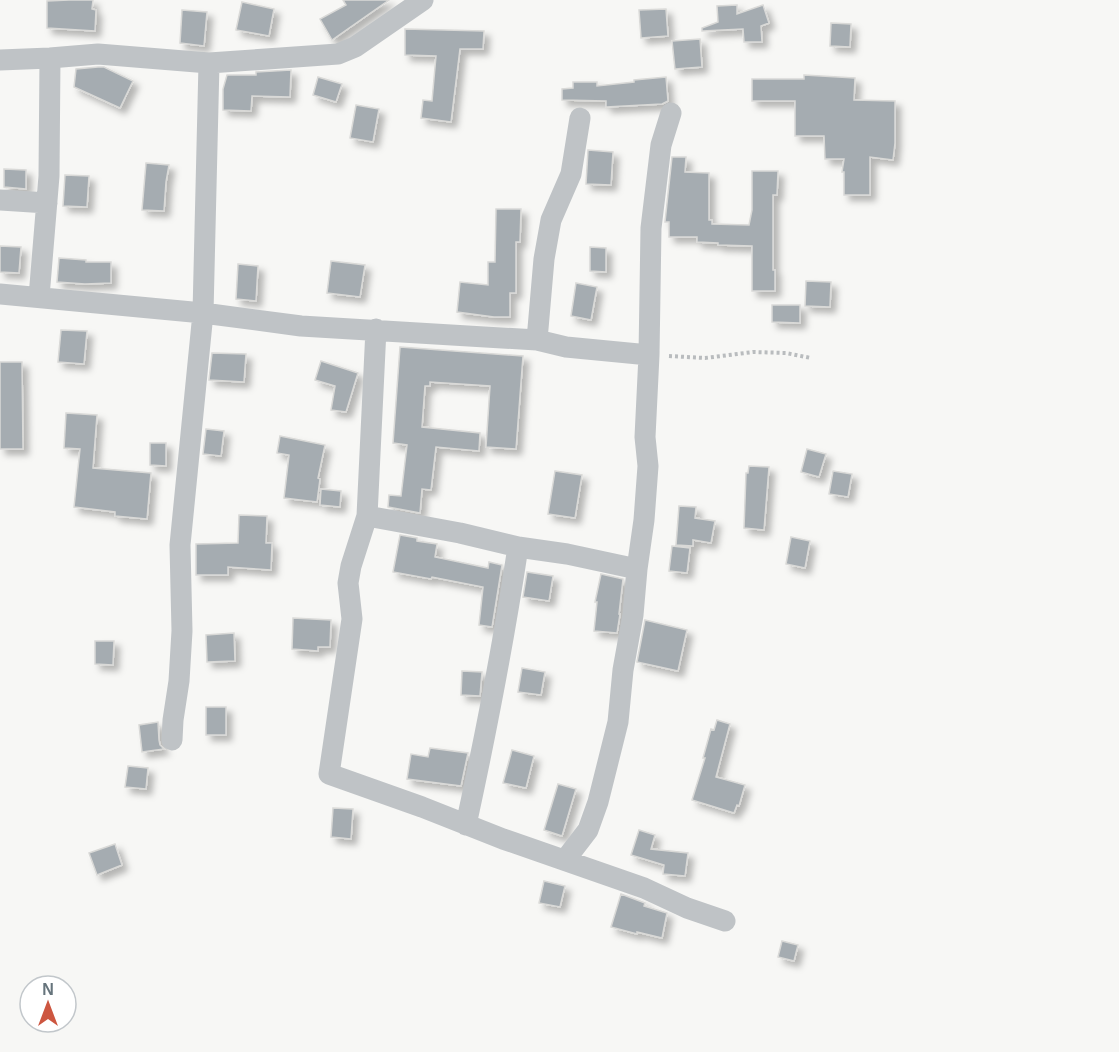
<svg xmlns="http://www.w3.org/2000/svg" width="1119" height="1052" viewBox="0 0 1119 1052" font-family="Arial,sans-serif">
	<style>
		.building { fill: #a5acb1; stroke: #d9d9d7; stroke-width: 1.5; filter: url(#shadow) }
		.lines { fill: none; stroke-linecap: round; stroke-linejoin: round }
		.path { stroke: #b9bcbe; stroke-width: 4; stroke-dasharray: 3 3; stroke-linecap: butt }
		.minor { stroke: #bfc3c6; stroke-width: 21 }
	</style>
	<defs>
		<filter id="shadow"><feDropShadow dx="5.5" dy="5.5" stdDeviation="3" flood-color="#0004"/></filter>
	</defs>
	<rect width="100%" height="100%" fill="#f7f7f5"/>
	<path class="building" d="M 69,0 L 93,0 L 92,9 L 96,10 L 95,31 L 47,28 L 47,1 Z
		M 343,0 L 389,0 L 332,40 L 320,19 L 346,5 Z
		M 242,2 L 274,9 L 269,36 L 236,30 Z
		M 737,5 L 737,14 L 763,5 L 769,23 L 761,26 L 762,42 L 744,42 L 743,29 L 702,31 L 702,28 L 718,22 L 717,6 Z
		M 666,9 L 668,36 L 641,38 L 639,10 Z
		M 182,10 L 207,12 L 204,46 L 180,43 Z
		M 831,23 L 851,24 L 850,47 L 830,46 Z
		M 405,29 L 484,31 L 483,49 L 460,49 L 451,122 L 421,118 L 423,100 L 432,101 L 436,56 L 405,55 Z
		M 700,39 L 702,67 L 675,69 L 672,41 Z
		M 98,67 L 104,67 L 133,81 L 120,108 L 74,87 L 76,69 Z
		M 291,70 L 290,97 L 252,96 L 251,111 L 223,110 L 223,89 L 227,75 L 256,75 L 256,72 Z
		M 804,75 L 855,78 L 854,100 L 895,101 L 895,143 L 893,160 L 870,157 L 870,195 L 844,195 L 844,172 L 842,172 L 844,159 L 825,159 L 824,136 L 795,136 L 795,101 L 752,101 L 752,79 L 804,79 Z
		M 318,77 L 342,84 L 336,102 L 313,95 Z
		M 666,77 L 668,101 L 662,104 L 606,107 L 606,101 L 562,100 L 562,89 L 573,88 L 573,82 L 597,82 L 597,86 L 634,82 L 634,80 Z
		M 356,105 L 379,109 L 373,142 L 350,138 Z
		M 588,150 L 613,152 L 611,185 L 586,184 Z
		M 672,157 L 686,157 L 685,172 L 709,173 L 709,220 L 712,220 L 712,224 L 749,225 L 752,210 L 752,171 L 778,171 L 777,195 L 773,195 L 773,270 L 775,270 L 775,291 L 752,291 L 752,246 L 718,245 L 718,243 L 697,242 L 697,237 L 669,237 L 669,222 L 665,222 Z
		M 146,163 L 169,165 L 166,182 L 164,211 L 142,210 Z
		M 4,169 L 26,170 L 26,189 L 4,187 Z
		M 65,175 L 89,176 L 87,207 L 63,206 Z
		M 496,209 L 521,209 L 520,242 L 516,242 L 516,293 L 510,293 L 510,317 L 494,317 L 457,312 L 460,282 L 488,285 L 488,262 L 495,262 Z
		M 0,246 L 21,247 L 19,273 L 0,272 Z
		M 590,247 L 606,248 L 606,272 L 590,271 Z
		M 59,258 L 86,260 L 86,262 L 111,262 L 111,283 L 85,284 L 57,282 Z
		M 331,261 L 365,265 L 360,297 L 327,293 Z
		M 238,264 L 258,266 L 256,301 L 236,299 Z
		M 806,281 L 831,282 L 830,307 L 805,306 Z
		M 576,283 L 597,287 L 591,320 L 571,316 Z
		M 772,305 L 800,305 L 800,323 L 772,322 Z
		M 61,330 L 87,331 L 84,364 L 58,362 Z
		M 400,347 L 523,356 L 516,449 L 486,447 L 490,386 L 430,382 L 430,386 L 425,386 L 422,427 L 480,433 L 479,451 L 436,447 L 431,490 L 422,489 L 420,513 L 388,507 L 389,495 L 401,496 L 407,445 L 393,443 Z
		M 212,353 L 246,354 L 244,382 L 209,380 Z
		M 321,361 L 358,373 L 346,412 L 331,410 L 335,386 L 315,380 Z
		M 0,362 L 22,362 L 23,449 L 0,449 Z
		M 66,413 L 97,415 L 93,468 L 151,473 L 147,519 L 115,516 L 115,512 L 74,507 L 80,449 L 64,448 Z
		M 206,429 L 224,431 L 221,456 L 203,454 Z
		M 280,436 L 325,445 L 318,478 L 320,479 L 317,502 L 284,498 L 289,455 L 277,453 Z
		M 150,443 L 166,443 L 166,466 L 150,465 Z
		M 807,449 L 826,454 L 819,477 L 801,472 Z
		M 749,466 L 769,467 L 764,530 L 744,528 L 746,473 L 748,473 Z
		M 555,471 L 582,475 L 575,518 L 548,514 Z
		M 833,471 L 852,474 L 848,497 L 829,494 Z
		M 321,489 L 341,491 L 340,507 L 320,505 Z
		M 679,506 L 696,507 L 695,518 L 715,521 L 711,543 L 693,540 L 693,546 L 676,545 Z
		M 239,515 L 267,516 L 266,543 L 272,543 L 271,570 L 228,567 L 228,575 L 196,575 L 196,544 L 238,543 Z
		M 400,535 L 417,538 L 417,541 L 437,544 L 435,557 L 488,568 L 489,562 L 502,565 L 492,627 L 479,625 L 483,587 L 432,577 L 431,579 L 393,572 Z
		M 791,537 L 810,541 L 805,568 L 786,564 Z
		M 672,546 L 690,548 L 687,573 L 669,571 Z
		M 527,572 L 553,576 L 549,601 L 523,597 Z
		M 601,574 L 623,579 L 619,614 L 620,614 L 617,633 L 594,631 L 597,602 L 595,602 Z
		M 293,618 L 331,620 L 330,647 L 318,647 L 318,651 L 292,649 Z
		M 645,620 L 687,630 L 678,671 L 637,662 Z
		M 234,633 L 235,661 L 207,662 L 206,635 Z
		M 95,641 L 114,641 L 113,665 L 95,664 Z
		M 522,668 L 545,672 L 541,695 L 518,692 Z
		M 462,671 L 482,672 L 480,696 L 461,695 Z
		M 206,707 L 226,707 L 226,735 L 206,735 Z
		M 717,720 L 730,724 L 716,777 L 745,785 L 739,806 L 737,805 L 734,813 L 692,800 L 705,758 L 703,758 L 711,729 L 714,730 Z
		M 158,722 L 159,740 L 160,745 L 164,749 L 142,752 L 139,725 Z
		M 430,748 L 468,753 L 461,786 L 407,779 L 411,754 L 428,757 Z
		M 512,750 L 534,756 L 526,788 L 503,783 Z
		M 128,766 L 148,768 L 146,789 L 125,787 Z
		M 558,784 L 576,789 L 562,836 L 544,830 Z
		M 333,808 L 353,809 L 351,839 L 331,837 Z
		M 639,830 L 655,835 L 651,849 L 688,853 L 685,876 L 663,874 L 664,865 L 631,855 Z
		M 115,844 L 122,865 L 97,875 L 89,853 Z
		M 544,881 L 565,886 L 560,907 L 539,903 Z
		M 621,894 L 645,903 L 644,906 L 667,913 L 662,938 L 637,932 L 637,934 L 611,927 Z
		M 782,941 L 798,945 L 794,961 L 778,957 Z"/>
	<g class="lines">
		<path class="path" d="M 669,356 L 705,358 L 753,352 L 786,353 L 811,358"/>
		<path class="minor" d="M 0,60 L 50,58 L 98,54 L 209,63 L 338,54 L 355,47 L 423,0
			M 0,200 L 47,203
			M 0,294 L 203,313 L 301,326 L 537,340 L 566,347 L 649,355
			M 39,297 L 49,176 L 50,58
			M 376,329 L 367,516 L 351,566 L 348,583 L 352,619 L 329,774 L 422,807 L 503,839 L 644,888 L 687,908 L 725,921
			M 537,340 L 544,259 L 551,220 L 571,174 L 580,118
			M 367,516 L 460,533 L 518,547 L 567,554 L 637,569
			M 172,740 L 173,720 L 179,681 L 182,631 L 180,545 L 203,313 L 209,63
			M 466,825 C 486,733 504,640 518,547
			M 565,860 L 588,830 L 598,802 L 618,722 L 623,670 L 633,615 L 637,569 L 644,520 L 648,466 L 645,437 L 649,355 L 651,228 L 661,145 L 671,113"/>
	</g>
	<g transform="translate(48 1004)"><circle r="28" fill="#ffffff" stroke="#c2c7cb" stroke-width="1.5"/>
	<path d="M0-4.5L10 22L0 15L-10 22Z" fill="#cd5640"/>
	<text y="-9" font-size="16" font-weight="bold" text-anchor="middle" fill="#66747c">N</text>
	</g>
</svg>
